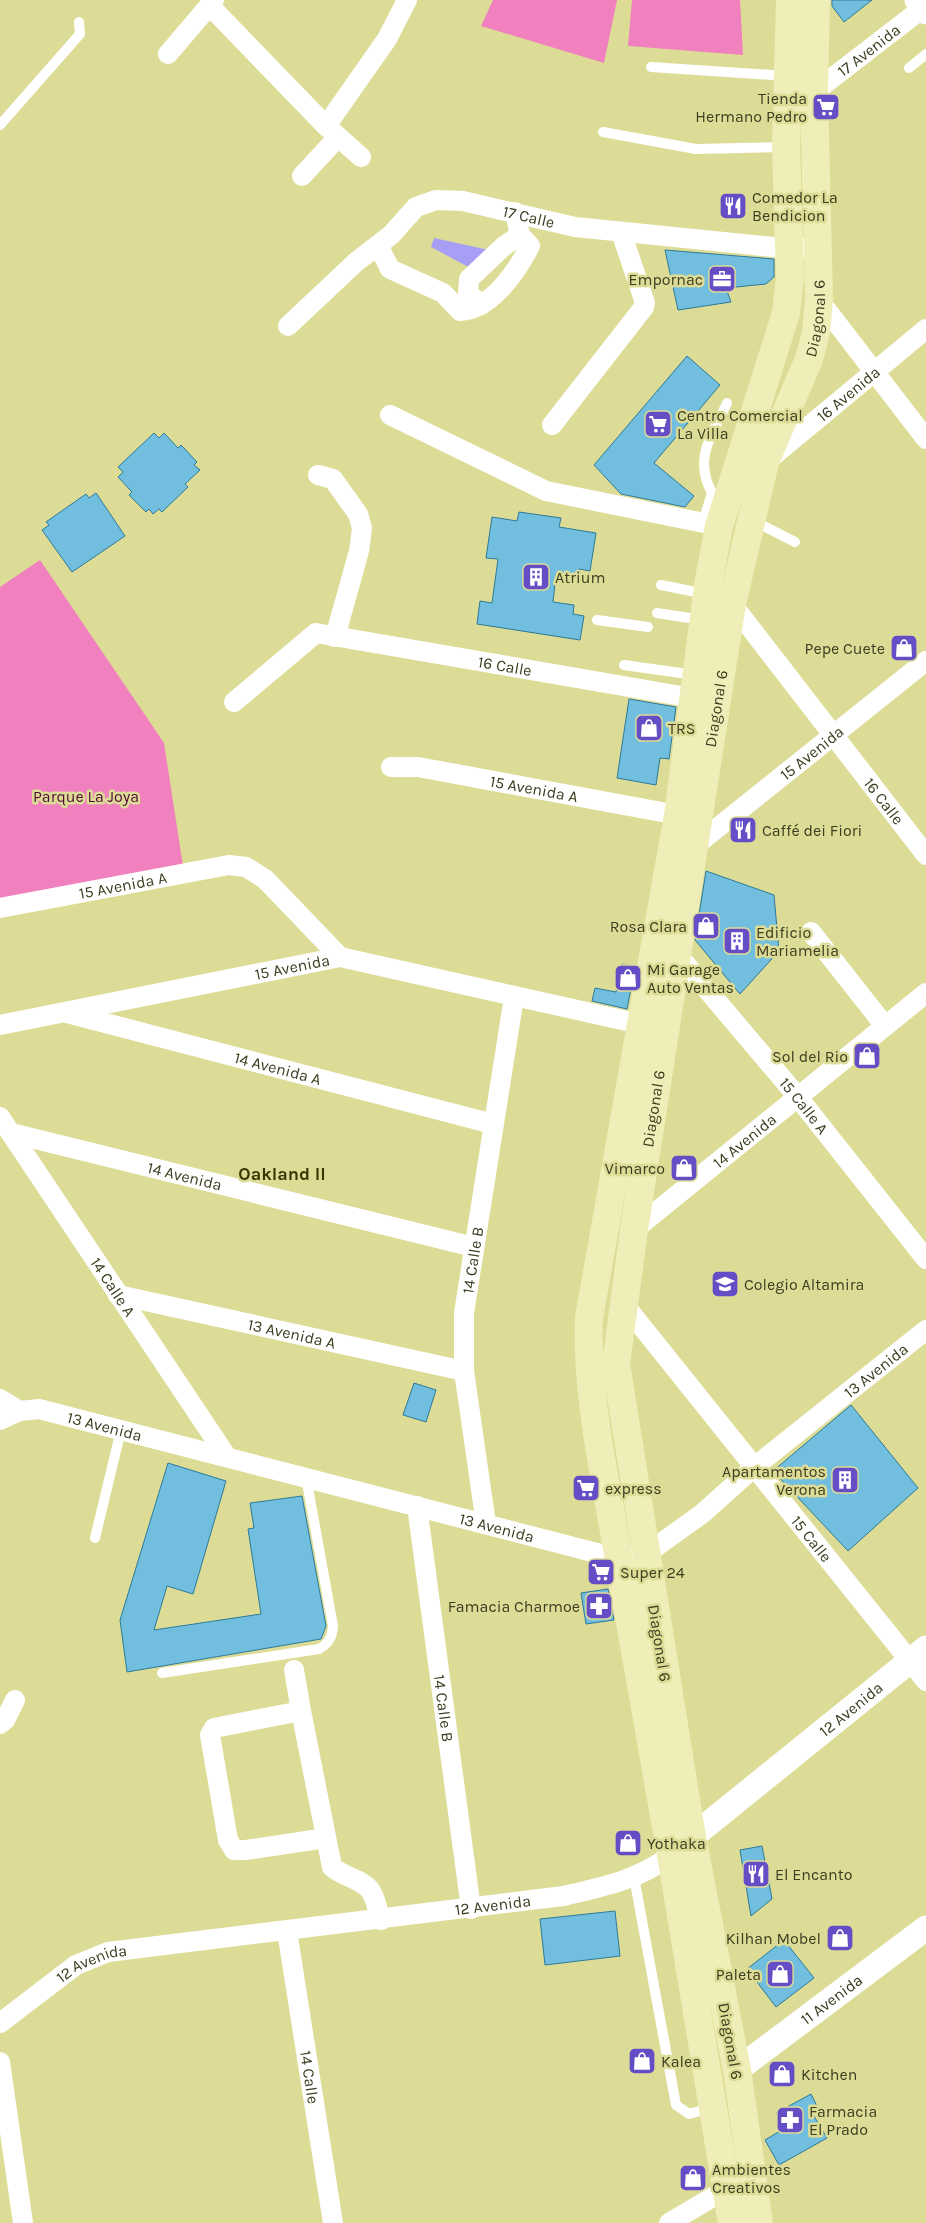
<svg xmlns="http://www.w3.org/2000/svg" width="926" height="2223" viewBox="0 0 926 2223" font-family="Karla,sans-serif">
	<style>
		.green { fill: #f080be }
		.water { fill: #a79ff6 }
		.building { fill: #72bede; stroke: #2c7a99 }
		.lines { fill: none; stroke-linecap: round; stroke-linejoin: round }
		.service { stroke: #fff; stroke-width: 10 }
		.minor { stroke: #fff; stroke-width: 20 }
		.tertiary { stroke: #fff; stroke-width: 25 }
		.secondary { stroke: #f0eeb8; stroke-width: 28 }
		.labels { text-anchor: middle; stroke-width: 5; stroke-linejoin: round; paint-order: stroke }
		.street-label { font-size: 16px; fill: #3d3d21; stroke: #dddc97 }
		.poi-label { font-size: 16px; fill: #3d3d21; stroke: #dddc97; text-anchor: start }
		.park-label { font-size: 16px; fill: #520c38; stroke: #dddc97 }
		.neighbourhood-label { font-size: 18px; font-weight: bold; fill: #393700; stroke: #dddc97 }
	</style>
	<rect width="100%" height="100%" fill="#dddc97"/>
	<path class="green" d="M 493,0 L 617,0 L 604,63 L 481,26 Z
		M 632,0 L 740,0 L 743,55 L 628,46 Z
		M 40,560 L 164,743 L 183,866 L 0,901 L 0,587 Z"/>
	<path class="water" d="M 434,238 L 489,250 L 474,270 L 431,247 Z"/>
	<path class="building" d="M 832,0 L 872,0 L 844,22 L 832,6 Z
		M 665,250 L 774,259 L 774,277 L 766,284 L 726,288 L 731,302 L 678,310 Z
		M 687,356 L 720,385 L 654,463 L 694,496 L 685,507 L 621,494 L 594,465 Z
		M 154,433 L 159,438 L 164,433 L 178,448 L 181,445 L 197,462 L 194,465 L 200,470 L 185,484 L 188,487 L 162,512 L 159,509 L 153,514 L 149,509 L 146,512 L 129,495 L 132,492 L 118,477 L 123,472 L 118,467 Z
		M 96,493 L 125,536 L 72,572 L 42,530 L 49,525 L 46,522 L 86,494 L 89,498 Z
		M 519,512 L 561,518 L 559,527 L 596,533 L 590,571 L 579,569 L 578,579 L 556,575 L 553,602 L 574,605 L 573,614 L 584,616 L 580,640 L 477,624 L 480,601 L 492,603 L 498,559 L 486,558 L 492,517 L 517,521 Z
		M 629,699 L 676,707 L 669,759 L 660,758 L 656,785 L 617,778 Z
		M 706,871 L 774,895 L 779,951 L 740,994 L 695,940 Z
		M 622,964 L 635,967 L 627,1009 L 592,1001 L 595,988 L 616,992 Z
		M 414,1383 L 436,1390 L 426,1422 L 403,1415 Z
		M 851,1405 L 918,1488 L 848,1551 L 773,1471 Z
		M 168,1463 L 226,1481 L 193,1594 L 167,1586 L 154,1630 L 261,1614 L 248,1529 L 254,1528 L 250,1503 L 302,1496 L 326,1626 L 321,1639 L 127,1672 L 120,1620 Z
		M 608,1589 L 614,1620 L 586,1624 L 581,1593 Z
		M 762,1846 L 772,1899 L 751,1916 L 740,1850 Z
		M 615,1911 L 620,1956 L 545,1965 L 540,1919 Z
		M 784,1940 L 814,1978 L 776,2007 L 747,1969 Z
		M 811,2094 L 818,2108 L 811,2111 L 827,2138 L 779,2165 L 765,2140 L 785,2128 L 776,2113 Z"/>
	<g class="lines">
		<path class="service" d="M 651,67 L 787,76
			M 909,68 L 926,54
			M 0,125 L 80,34 L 79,22
			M 603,132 L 696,149 L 785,147
			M 727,403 C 712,435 693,458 712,493 L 728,497
			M 754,521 L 795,542
			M 703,522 L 712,493
			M 661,585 L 706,594
			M 657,613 L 702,620
			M 597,620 L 648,627
			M 624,665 L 695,675
			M 95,1538 L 121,1430
			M 162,1673 L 319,1649 C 329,1643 332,1638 333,1626 L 306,1477
			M 634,1877 L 676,2105 L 689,2114 L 713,2107"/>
		<g class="minor">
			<path d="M 210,6 L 326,126 L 361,157"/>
			<path d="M 168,54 L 214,0"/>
			<path id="s1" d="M 814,92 L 923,8"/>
			<path d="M 326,126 L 387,39 L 407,0"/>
			<path d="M 302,176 L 338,137"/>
			<path d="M 378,245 L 390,269 L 443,293 L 460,311 C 491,310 517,271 530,246 L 520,235 L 515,212"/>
			<path d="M 819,300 L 926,439"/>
			<path d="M 481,305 L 468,293 L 469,279 L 504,246 L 520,235"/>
			<path id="s2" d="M 288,326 L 356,262 L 391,235 L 416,207 L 436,200 L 463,201 L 575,227 L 783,248 L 818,248"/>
			<path d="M 390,415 L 546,491 L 719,526"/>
			<path d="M 552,425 L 644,307 L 645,303 L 621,232"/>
			<path id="s3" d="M 768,460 L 926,329"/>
			<path d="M 318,475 L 333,479 L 358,514 L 362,528 L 359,551 L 335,637"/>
			<path id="s4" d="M 732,604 L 926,855"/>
			<path id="s5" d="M 234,702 L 316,633 L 693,698"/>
			<path id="s6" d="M 391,767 L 418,767 L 678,815"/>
			<path id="s7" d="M 696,845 L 926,661"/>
			<path id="s8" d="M 0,908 L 229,865 L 246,867 L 265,879 L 340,957"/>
			<path d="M 811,932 L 885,1026"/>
			<path id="s9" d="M 677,954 L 797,1096 L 926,1259"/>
			<path id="s10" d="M 67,1013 L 493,1124"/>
			<path id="s11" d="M 0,1025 L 340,957 L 640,1024"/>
			<path id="s12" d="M 0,1117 L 227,1457"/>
			<path id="s13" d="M 11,1133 L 474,1247"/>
			<path id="s14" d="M 634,1230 L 926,993"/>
			<path id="s15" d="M 118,1295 L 464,1371"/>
			<path id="s16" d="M 623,1303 L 926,1681"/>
			<path d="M 0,1399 L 20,1411"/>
			<path id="s17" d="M 0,1420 L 20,1411 L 39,1409 L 620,1559 L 646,1554 L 703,1513 L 753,1468 L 926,1330"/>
			<path id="s18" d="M 417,1506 L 471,1909"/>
			<path id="s19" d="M 486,1524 L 464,1371 L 464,1313 L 514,997"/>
			<path d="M 294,1670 L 301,1711"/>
			<path d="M 0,1724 L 5,1720 L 15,1700"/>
			<path d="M 326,1838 L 246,1850 L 234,1850 L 228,1840 L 210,1735 L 214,1728 L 301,1711 L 332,1867 C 343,1877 366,1880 372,1893 C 376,1901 378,1911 381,1920"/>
			<path id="s20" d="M 287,1931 L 333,2223"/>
			<path id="s21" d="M 0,2023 L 76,1965 L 108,1952 L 563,1896 C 602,1887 639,1880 671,1855"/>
			<path d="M 0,2062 L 23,2223"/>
			<path d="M 669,2223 L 728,2188"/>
		</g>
		<g class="tertiary">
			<path d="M 917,0 L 926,12"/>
			<path id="s22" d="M 692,1837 L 926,1648"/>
			<path id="s23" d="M 737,2070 L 926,1928"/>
		</g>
		<g class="secondary">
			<path d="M 732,2223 L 671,1855 L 600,1452 C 593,1408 587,1363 589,1318 L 678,815 L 709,579 L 719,526 L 786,313 L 790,278 L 786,147 L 790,0"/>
			<path id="s24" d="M 759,2223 L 737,2070 L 692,1837 L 616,1364 L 634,1230 L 732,604 L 765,462 L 809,359 L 816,332 L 819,300 L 814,92 L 816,0"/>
		</g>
	</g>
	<defs>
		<symbol id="supermarket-square" viewBox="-11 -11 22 22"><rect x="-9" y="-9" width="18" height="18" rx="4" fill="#654dc6" stroke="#dddc97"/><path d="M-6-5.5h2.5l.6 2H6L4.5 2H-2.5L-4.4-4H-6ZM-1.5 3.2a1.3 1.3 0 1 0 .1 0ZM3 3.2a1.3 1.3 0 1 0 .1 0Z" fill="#fff"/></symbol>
		<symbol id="restaurant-square" viewBox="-11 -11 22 22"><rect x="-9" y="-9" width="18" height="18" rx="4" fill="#654dc6" stroke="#dddc97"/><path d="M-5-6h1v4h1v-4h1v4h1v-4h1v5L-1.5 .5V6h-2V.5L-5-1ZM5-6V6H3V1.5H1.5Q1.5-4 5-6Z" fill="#fff"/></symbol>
		<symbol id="office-square" viewBox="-11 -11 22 22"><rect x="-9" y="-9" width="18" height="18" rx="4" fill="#654dc6" stroke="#dddc97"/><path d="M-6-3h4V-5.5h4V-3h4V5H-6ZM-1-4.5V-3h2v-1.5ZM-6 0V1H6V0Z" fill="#fff"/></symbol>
		<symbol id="building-square" viewBox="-11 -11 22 22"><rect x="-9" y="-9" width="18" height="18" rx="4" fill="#654dc6" stroke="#dddc97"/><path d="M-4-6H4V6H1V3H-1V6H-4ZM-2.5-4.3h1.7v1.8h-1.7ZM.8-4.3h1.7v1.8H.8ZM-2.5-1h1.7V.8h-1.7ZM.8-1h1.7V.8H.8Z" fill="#fff"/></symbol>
		<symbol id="shop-square" viewBox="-11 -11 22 22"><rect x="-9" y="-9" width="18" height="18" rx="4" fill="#654dc6" stroke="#dddc97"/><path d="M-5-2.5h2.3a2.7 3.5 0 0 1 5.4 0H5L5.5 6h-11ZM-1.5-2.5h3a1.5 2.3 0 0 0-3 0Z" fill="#fff"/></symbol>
		<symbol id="school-square" viewBox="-11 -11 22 22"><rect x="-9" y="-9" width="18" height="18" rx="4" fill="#654dc6" stroke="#dddc97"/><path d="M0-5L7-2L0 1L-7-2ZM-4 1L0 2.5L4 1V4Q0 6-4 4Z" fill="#fff"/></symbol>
		<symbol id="pharmacy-square" viewBox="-11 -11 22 22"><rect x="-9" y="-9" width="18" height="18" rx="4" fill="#654dc6" stroke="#dddc97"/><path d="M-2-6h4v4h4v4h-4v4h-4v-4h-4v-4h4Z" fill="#fff"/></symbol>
	</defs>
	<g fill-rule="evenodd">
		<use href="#supermarket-square" x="810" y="91" width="32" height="32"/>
		<use href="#restaurant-square" x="717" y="190" width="32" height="32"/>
		<use href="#office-square" x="706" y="263" width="32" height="32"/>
		<use href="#supermarket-square" x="642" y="408" width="32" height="32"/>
		<use href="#building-square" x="520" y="561" width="32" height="32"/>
		<use href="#shop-square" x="888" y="632" width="32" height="32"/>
		<use href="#shop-square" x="633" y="712" width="32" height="32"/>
		<use href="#restaurant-square" x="727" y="814" width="32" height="32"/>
		<use href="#shop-square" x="690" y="910" width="32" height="32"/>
		<use href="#building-square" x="721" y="925" width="32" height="32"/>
		<use href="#shop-square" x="612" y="962" width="32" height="32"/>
		<use href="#shop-square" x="851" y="1040" width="32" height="32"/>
		<use href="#shop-square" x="668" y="1152" width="32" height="32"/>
		<use href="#school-square" x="709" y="1268" width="32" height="32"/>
		<use href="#building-square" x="829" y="1464" width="32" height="32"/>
		<use href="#supermarket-square" x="570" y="1472" width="32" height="32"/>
		<use href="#supermarket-square" x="585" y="1556" width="32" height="32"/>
		<use href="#pharmacy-square" x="583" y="1590" width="32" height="32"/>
		<use href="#shop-square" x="612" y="1827" width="32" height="32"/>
		<use href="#restaurant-square" x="740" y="1858" width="32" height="32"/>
		<use href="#shop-square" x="824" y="1922" width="32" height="32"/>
		<use href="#shop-square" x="764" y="1958" width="32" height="32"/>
		<use href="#shop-square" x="626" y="2045" width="32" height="32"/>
		<use href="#shop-square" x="766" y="2058" width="32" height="32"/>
		<use href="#pharmacy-square" x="774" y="2104" width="32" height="32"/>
		<use href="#shop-square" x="677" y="2162" width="32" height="32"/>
	</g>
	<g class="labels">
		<g class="street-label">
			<text dy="6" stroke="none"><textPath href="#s1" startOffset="69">17 Avenida</textPath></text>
			<text dy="6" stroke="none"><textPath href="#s2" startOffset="291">17 Calle</textPath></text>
			<text dy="6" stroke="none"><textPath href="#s24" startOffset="1939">Diagonal 6</textPath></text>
			<text dy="6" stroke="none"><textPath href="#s3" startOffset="104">16 Avenida</textPath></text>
			<text dy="6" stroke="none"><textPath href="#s5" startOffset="299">16 Calle</textPath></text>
			<text dy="6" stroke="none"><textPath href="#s24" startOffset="1534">Diagonal 6</textPath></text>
			<text dy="6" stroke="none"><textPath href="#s7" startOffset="148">15 Avenida</textPath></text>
			<text dy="6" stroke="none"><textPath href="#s6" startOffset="145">15 Avenida A</textPath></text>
			<text dy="6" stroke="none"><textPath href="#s4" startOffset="249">16 Calle</textPath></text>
			<text dy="6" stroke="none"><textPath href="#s8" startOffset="125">15 Avenida A</textPath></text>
			<text dy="6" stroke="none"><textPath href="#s11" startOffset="298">15 Avenida</textPath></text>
			<text dy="6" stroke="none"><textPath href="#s10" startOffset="218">14 Avenida A</textPath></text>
			<text dy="6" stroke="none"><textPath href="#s9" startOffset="198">15 Calle A</textPath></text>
			<text dy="6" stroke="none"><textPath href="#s24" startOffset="1129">Diagonal 6</textPath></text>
			<text dy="6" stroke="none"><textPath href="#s14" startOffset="142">14 Avenida</textPath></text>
			<text dy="6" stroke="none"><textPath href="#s13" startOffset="179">14 Avenida</textPath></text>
			<text dy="6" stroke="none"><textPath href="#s19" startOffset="266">14 Calle B</textPath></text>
			<text dy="6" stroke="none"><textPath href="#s12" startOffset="204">14 Calle A</textPath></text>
			<text dy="6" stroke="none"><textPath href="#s15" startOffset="178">13 Avenida A</textPath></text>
			<text dy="6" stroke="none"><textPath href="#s17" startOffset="962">13 Avenida</textPath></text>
			<text dy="6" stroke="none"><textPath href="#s17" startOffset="109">13 Avenida</textPath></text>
			<text dy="6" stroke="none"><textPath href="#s17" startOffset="514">13 Avenida</textPath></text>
			<text dy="6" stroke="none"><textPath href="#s16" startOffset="302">15 Calle</textPath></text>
			<text transform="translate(660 1643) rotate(81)" y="6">Diagonal 6</text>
			<text dy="6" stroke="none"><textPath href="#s18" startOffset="204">14 Calle B</textPath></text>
			<text dy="6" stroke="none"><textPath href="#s22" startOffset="204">12 Avenida</textPath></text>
			<text dy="6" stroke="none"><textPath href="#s21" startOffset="518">12 Avenida</textPath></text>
			<text dy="6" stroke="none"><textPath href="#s21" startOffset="111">12 Avenida</textPath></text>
			<text dy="6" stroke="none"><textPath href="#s23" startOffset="118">11 Avenida</textPath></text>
			<text transform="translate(731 2041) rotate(80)" y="6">Diagonal 6</text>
			<text dy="6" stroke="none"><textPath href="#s20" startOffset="148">14 Calle</textPath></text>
		</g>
		<g class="poi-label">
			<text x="807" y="104" text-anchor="end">Tienda<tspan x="807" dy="18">Hermano Pedro</tspan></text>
			<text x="752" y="203">Comedor La<tspan x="752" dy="18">Bendicion</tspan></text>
			<text x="703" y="285" text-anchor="end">Empornac</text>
			<text x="677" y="421">Centro Comercial<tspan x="677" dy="18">La Villa</tspan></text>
			<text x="555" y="583">Atrium</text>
			<text x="885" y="654" text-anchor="end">Pepe Cuete</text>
			<text x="668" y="734">TRS</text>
			<text x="762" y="836">Caffé dei Fiori</text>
			<text x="687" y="932" text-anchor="end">Rosa Clara</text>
			<text x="756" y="938">Edificio<tspan x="756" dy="18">Mariamelia</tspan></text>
			<text x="647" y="975">Mi Garage<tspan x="647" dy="18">Auto Ventas</tspan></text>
			<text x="848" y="1062" text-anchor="end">Sol del Rio</text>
			<text x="665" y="1174" text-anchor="end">Vimarco</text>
			<text x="744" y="1290">Colegio Altamira</text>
			<text x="826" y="1477" text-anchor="end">Apartamentos<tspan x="826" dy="18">Verona</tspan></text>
			<text x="605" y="1494">express</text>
			<text x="620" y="1578">Super 24</text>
			<text x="580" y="1612" text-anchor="end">Famacia Charmoe</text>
			<text x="647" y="1849">Yothaka</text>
			<text x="775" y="1880">El Encanto</text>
			<text x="821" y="1944" text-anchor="end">Kilhan Mobel</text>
			<text x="761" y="1980" text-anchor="end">Paleta</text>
			<text x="661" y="2067">Kalea</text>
			<text x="801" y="2080">Kitchen</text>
			<text x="809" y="2117">Farmacia<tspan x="809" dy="18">El Prado</tspan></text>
			<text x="712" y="2175">Ambientes<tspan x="712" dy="18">Creativos</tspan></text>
		</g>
		<g class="park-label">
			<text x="86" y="802">Parque La Joya</text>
		</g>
		<g class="neighbourhood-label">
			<text x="282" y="1180">Oakland II</text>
		</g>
	</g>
</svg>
